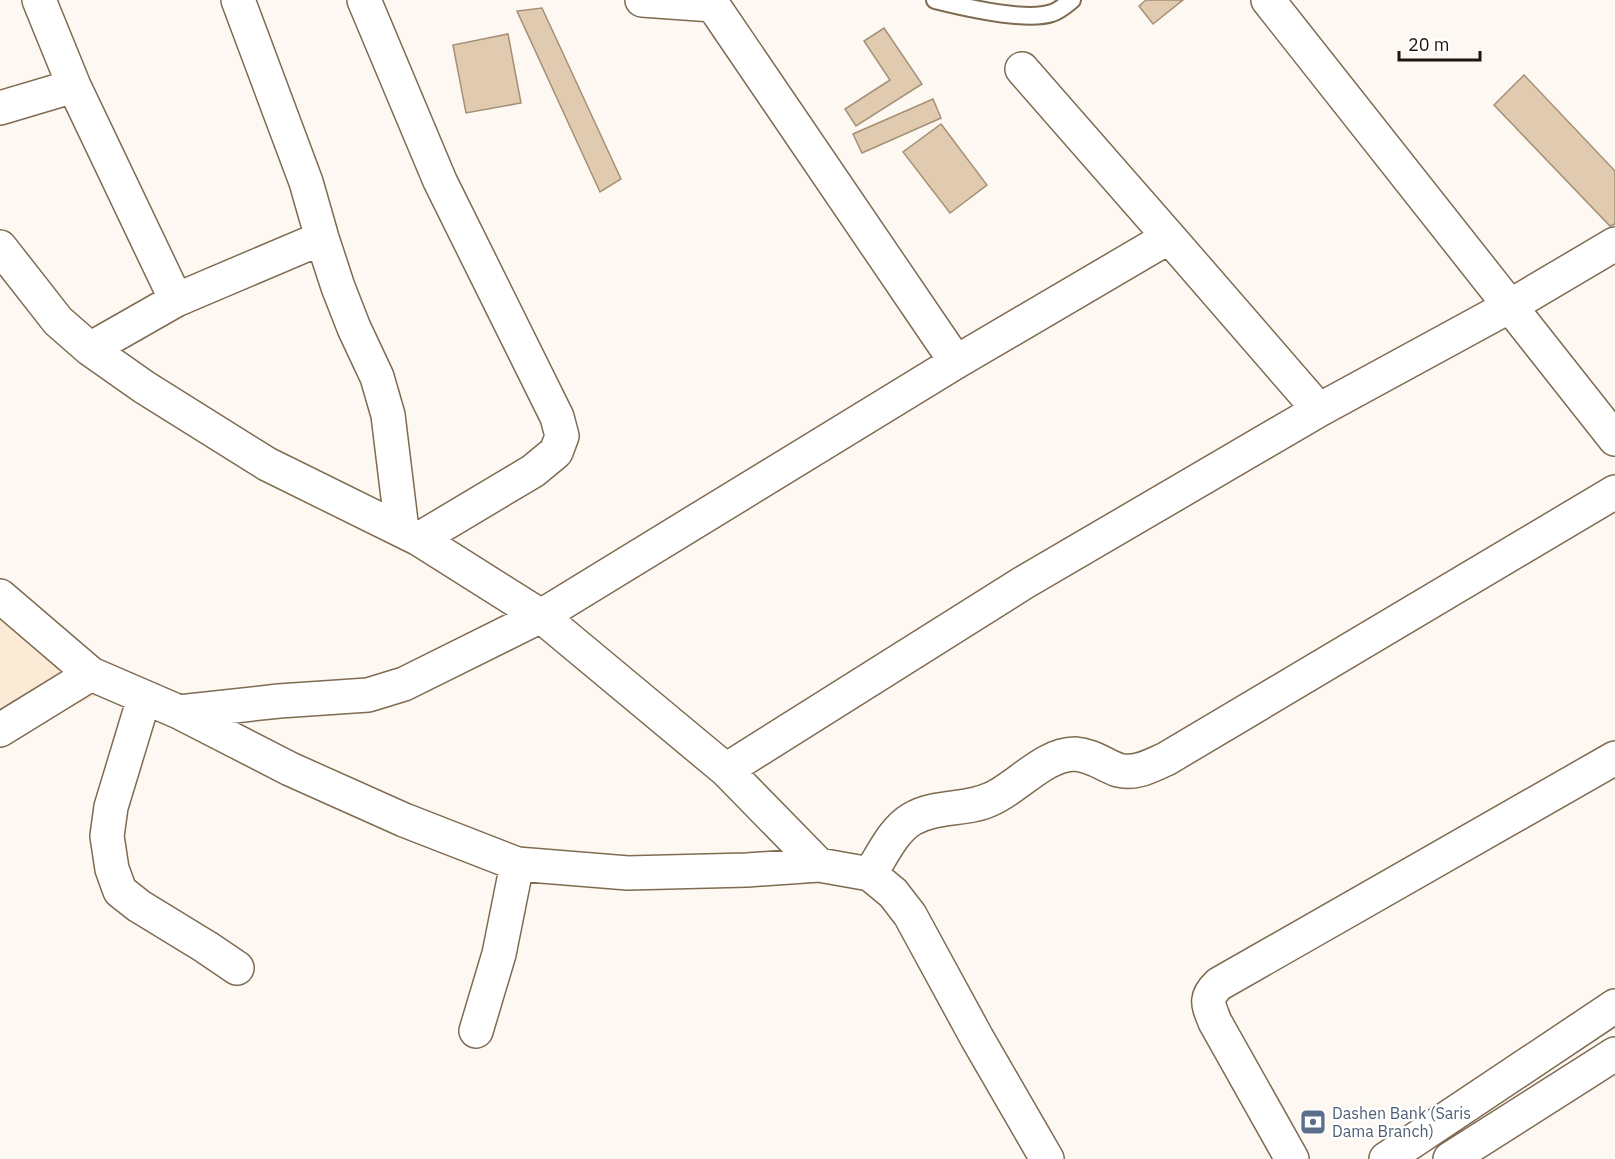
<svg xmlns="http://www.w3.org/2000/svg" width="1615" height="1159" viewBox="0 0 1615 1159" font-family="'IBM Plex Sans',sans-serif">
	<style>
		.built { fill: #fbead5 }
		.building { fill: #e1cbb0; stroke: #a59076; stroke-width: 1.5 }
		.lines { fill: none; stroke-linecap: round; stroke-linejoin: round }
		.service-casing { stroke: #7e6b51; stroke-width: 20 }
		.minor-casing { stroke: #7e6b51; stroke-width: 36 }
		.tertiary-casing { stroke: #7e6b51; stroke-width: 36 }
		.primary-casing { stroke: #7e6b51; stroke-width: 36 }
		.service { stroke: #fff; stroke-width: 16 }
		.minor { stroke: #fff; stroke-width: 33 }
		.tertiary { stroke: #fff; stroke-width: 33 }
		.primary { stroke: #fff; stroke-width: 33 }
		.labels { text-anchor: middle; stroke-width: 4.5; stroke-linejoin: round; paint-order: stroke }
		.service-label { font-size: 16px; fill: #4e5e75; stroke: #fff; text-anchor: start }
	</style>
	<rect width="100%" height="100%" fill="#fdf8f2"/>
	<path class="built" d="M 0,581 L 104,692 L 0,739 Z"/>
	<path class="building" d="M 1146,0 L 1183,0 L 1153,24 L 1139,6 Z
		M 542,8 L 621,179 L 600,192 L 517,11 Z
		M 884,28 L 922,84 L 856,126 L 845,109 L 890,80 L 864,41 Z
		M 508,34 L 521,103 L 466,113 L 453,45 Z
		M 1524,75 L 1615,171 L 1615,224 L 1610,226 L 1494,105 Z
		M 933,99 L 941,118 L 862,153 L 853,134 Z
		M 941,124 L 987,185 L 950,213 L 903,152 Z"/>
	<g class="lines">
		<defs>
			<path id="service" d="M 935,0 C 963,7 1026,22 1052,13 C 1059,11 1067,4 1072,0"/>
			<path id="minor" d="M 39,0 L 74,86 L 176,300
				M 238,0 L 306,182 L 322,238 L 338,287 L 354,328 L 377,377 L 388,415 L 402,530
				M 364,0 L 440,181 L 557,417 L 562,436 L 556,452 L 533,471 L 419,539
				M 642,0 L 713,5 L 710,0
				M 713,5 L 956,362
				M 1022,69 L 1169,237
				M 0,108 L 74,86
				M 0,247 L 58,321 L 90,349 L 144,387 L 267,464 L 419,539 L 541,616 L 956,362 L 1169,237 L 1319,410 L 1510,306 L 1615,244
				M 90,349 L 176,300 L 322,238
				M 0,596 L 91,674 L 179,712 L 290,769 L 404,820 L 517,864 L 628,873 L 747,870 L 819,865 L 870,874 L 893,893 L 910,915 L 977,1038 L 1047,1159
				M 144,698 L 111,807 L 107,836 L 112,869 L 120,891 L 139,906 L 206,947 L 237,968
				M 179,712 L 279,701 L 368,695 L 404,684 L 541,616 L 726,770 L 1023,583 L 1319,410
				M 0,730 L 91,674
				M 726,770 L 819,865
				M 870,874 C 882,856 893,830 912,819 C 936,805 966,811 991,799 C 1017,788 1044,754 1075,754 C 1092,755 1104,765 1118,770 C 1135,775 1152,765 1166,759 L 1615,492
				M 476,1031 L 499,954 L 517,864
				M 1292,1159 L 1215,1022 C 1208,1004 1204,998 1219,984 L 1615,758"/>
			<path id="tertiary" d="M 1268,0 L 1615,439"/>
			<path id="primary" d="M 1386,1159 L 1615,1006
				M 1450,1159 L 1615,1054"/>
		</defs>
		<use href="#service" class="service-casing"/>
		<use href="#minor" class="minor-casing"/>
		<use href="#tertiary" class="tertiary-casing"/>
		<use href="#primary" class="primary-casing"/>
		<use href="#service" class="service"/>
		<use href="#minor" class="minor"/>
		<use href="#tertiary" class="tertiary"/>
		<use href="#primary" class="primary"/>
	</g>
	<defs>
		<symbol id="bank-square" viewBox="-11 -11 22 22"><rect x="-9" y="-9" width="18" height="18" rx="4" fill="#5c6f8a" stroke="#fff"/><path d="M-6-4H6V4H-6ZM0-2.3a2.3 2.3 0 1 0 0 4.6a2.3 2.3 0 1 0 0-4.6Z" fill="#fff"/></symbol>
	</defs>
	<g fill-rule="evenodd">
		<use href="#bank-square" x="1298" y="1107" width="30" height="30"/>
	</g>
	<g class="labels">
		<g class="service-label">
			<text x="1332" y="1119">Dashen Bank (Saris<tspan x="1332" dy="18">Dama Branch)</tspan></text>
		</g>
	</g>
	<path d="M1399 51v9h81v-9" fill="none" stroke="#1f170d" stroke-width="3"/>
	<text x="1408" y="51" font-size="18" fill="#1f170d" stroke="#ffffff" stroke-width="4.5" paint-order="stroke">20 m</text>
</svg>
